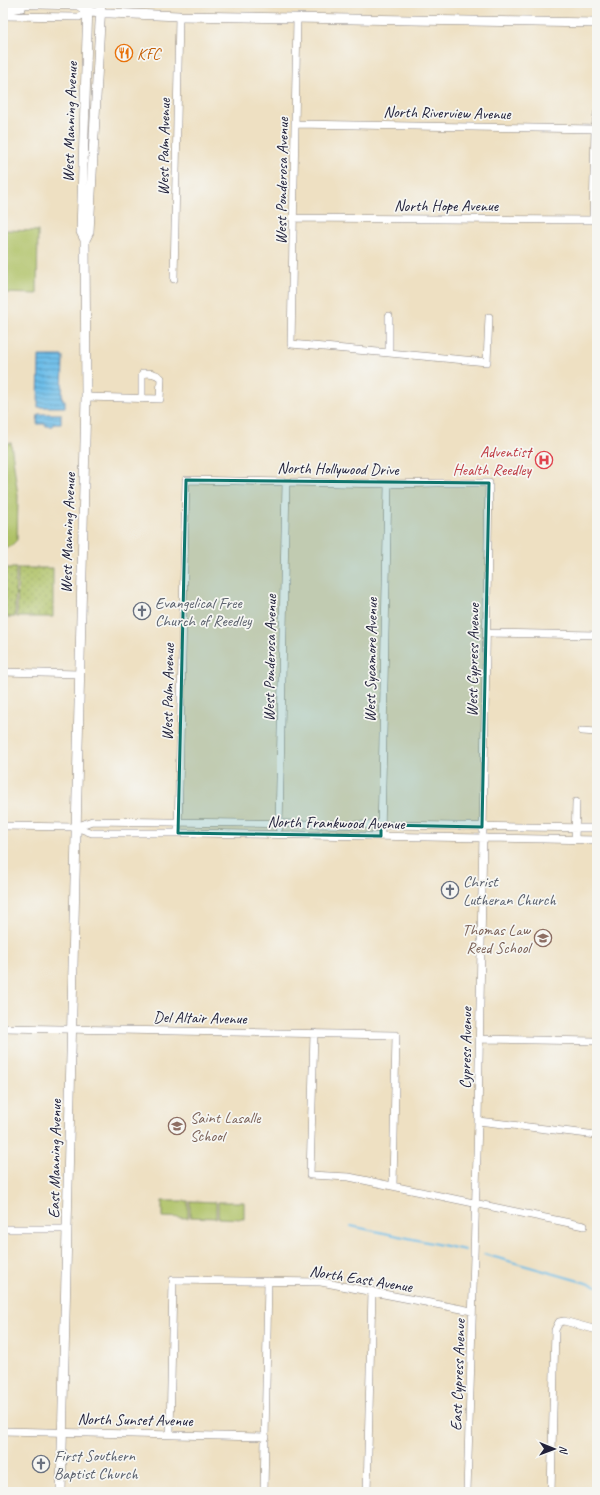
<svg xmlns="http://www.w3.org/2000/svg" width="600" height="1495" viewBox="0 0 600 1495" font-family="Caveat,sans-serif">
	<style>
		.green { fill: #aec165; stroke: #687250 }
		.park { fill: url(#park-dots); stroke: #687250 }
		.water { fill: url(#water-rules); stroke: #487092 }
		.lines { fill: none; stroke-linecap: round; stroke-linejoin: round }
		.stream { stroke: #6dbde8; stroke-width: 2 }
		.minor-casing { stroke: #88817e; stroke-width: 8 }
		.major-casing { stroke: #88817e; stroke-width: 10 }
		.minor { stroke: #fff; stroke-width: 7 }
		.major { stroke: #fff; stroke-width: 9 }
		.marked { fill: #0f766e; fill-opacity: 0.2; stroke: #0f766e; stroke-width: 3; stroke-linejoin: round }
		.labels { text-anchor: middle; stroke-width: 3.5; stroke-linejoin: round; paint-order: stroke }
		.food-label { font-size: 16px; fill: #c56008; stroke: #f6f6f2; text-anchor: start }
		.street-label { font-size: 16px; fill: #22223b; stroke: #f6f6f2 }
		.health-label { font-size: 16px; fill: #be3a42; stroke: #f6f6f2; text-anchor: end }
		.worship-label { font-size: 16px; fill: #5b616d; stroke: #f6f6f2; text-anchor: start }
		.education-label { font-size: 16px; fill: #785e54; stroke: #f6f6f2; text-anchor: end }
	</style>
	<defs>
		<pattern id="park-dots" width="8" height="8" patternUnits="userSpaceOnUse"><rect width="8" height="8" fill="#aec165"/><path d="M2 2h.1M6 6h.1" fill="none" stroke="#8d9c54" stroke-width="1.8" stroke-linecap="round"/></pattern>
		<pattern id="water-rules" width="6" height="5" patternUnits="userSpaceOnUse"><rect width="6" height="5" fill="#6dbde8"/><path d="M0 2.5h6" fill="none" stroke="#5999bd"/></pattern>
	</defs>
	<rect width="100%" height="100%" fill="#f6f6f2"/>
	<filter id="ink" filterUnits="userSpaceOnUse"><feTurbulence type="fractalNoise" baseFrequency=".025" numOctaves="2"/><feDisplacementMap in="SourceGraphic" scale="8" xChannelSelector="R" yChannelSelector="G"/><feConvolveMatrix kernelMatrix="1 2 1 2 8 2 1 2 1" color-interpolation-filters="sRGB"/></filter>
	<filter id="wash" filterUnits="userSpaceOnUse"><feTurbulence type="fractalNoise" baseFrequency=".012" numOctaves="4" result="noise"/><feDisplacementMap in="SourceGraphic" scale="16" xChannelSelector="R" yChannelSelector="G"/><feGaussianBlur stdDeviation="0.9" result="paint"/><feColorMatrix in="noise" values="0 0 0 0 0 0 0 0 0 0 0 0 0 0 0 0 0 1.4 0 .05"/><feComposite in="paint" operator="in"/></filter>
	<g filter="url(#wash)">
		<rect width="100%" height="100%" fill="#eee0c2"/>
		<path class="green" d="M 3,230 L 38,231 L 37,294 L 3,293 Z
			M 3,307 L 7,307 L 6,413 L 3,413 Z
			M 3,443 L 11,443 L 18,496 L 17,540 L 10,547 L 3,547 Z
			M 162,1201 L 188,1201 L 188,1218 L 162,1217 Z
			M 190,1201 L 216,1202 L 216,1218 L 190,1217 Z
			M 218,1202 L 244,1202 L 244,1219 L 218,1218 Z"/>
		<path class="park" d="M 3,568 L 16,568 L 15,617 L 3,617 Z
			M 18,568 L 53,568 L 53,617 L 17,617 Z"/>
		<path class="water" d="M 39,356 L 63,356 L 62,400 L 65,400 L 65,407 L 38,407 Z
			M 38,414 L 61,414 L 61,424 L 53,424 L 53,426 L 46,426 L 46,424 L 37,424 Z"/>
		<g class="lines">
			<path class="stream" d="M 351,1226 L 465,1250
				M 484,1254 L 597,1286"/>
		</g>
	</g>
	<g filter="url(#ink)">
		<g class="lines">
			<defs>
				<path id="minor" d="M 3,4 L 78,6 L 87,12 L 79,17 L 3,16
					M 3,11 L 22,8
					M 297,18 L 291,344 L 487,362 L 489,317
					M 296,124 L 597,129
					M 294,218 L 597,220
					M 593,219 L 595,129 L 597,114
					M 174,279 L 179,16
					M 389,353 L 389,316
					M 86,397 L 160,399 L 161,378 C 155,373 151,373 143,373 L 142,376 L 142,399
					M 487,633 L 597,635
					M 3,672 L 79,674
					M 582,731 L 597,732
					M 3,826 L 76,827 L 92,821 L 597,828
					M 76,827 L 92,833 L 193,833 L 597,840
					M 279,828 L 286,482
					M 178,833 L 186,480 L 388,484 L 438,483 L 489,483 L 478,1121 L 467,1492
					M 381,836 L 388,484
					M 575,840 L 576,802
					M 3,1028 L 396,1035 L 393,1186
					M 314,1033 L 310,1175 L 349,1177 L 584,1226
					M 479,1039 L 597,1041
					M 478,1121 L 597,1135
					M 3,1229 L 67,1229
					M 3,1431 L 266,1437
					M 170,1434 L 173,1280 L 321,1282 L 472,1311
					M 264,1492 L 268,1281
					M 367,1492 L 372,1291
					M 551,1492 L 555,1330 L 559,1322 L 564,1321 L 597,1330"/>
				<path id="major" d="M 87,12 L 179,16 L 597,23
					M 85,240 L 81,232 L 88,3
					M 61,1492 L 86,397 L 85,240 L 89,232 L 101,3"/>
			</defs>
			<use href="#minor" class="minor-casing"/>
			<use href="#major" class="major-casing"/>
			<use href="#minor" class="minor"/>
			<use href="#major" class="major"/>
		</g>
	</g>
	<path class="marked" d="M 186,480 L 489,483 L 482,827 L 381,825 L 381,836 L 178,833 Z"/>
	<defs>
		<symbol id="restaurant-ring" viewBox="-11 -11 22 22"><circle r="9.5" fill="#f6f6f2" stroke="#e8710a" stroke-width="1.5"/><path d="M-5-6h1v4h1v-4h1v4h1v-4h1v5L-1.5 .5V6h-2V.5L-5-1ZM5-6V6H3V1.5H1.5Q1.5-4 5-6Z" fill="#e8710a"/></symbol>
		<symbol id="hospital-ring" viewBox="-11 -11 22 22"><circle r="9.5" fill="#f6f6f2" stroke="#e0444e" stroke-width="1.5"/><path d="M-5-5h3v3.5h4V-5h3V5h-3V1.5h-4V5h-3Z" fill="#e0444e"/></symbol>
		<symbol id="church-ring" viewBox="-11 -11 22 22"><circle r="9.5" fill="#f6f6f2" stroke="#6b7280" stroke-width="1.5"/><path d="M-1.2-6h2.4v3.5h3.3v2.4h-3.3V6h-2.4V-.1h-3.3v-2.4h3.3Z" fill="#6b7280"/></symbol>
		<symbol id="school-ring" viewBox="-11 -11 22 22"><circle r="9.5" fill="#f6f6f2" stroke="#8d6e63" stroke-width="1.5"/><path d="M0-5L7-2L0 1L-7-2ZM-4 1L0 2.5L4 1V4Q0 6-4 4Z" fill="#8d6e63"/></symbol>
	</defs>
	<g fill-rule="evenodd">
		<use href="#restaurant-ring" x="114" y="43" width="20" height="20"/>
		<use href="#hospital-ring" x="534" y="450" width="20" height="20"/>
		<use href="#church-ring" x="132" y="601" width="20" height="20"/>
		<use href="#church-ring" x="440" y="880" width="20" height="20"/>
		<use href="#school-ring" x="533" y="928" width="20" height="20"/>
		<use href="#school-ring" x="167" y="1116" width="20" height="20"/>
		<use href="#church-ring" x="31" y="1454" width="20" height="20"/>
	</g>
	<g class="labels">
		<g class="food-label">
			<text x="137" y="59">KFC</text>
		</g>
		<g class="street-label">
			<text transform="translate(447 112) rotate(1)" y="6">North Riverview Avenue</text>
			<text transform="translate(69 122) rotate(-88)" y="6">West Manning Avenue</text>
			<text transform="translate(163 147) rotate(-89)" y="6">West Palm Avenue</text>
			<text transform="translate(281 181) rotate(-89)" y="6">West Ponderosa Avenue</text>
			<text x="446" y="211">North Hope Avenue</text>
			<text transform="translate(338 468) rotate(1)" y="6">North Hollywood Drive</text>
			<text transform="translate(67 533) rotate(-88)" y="6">West Manning Avenue</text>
			<text transform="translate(269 658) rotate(-89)" y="6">West Ponderosa Avenue</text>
			<text transform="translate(370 660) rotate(-89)" y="6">West Sycamore Avenue</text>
			<text transform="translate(472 660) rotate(-89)" y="6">West Cypress Avenue</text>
			<text transform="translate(167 692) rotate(-89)" y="6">West Palm Avenue</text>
			<text transform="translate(336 822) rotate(1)" y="6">North Frankwood Avenue</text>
			<text transform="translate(200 1017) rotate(1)" y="6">Del Altair Avenue</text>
			<text transform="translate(465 1048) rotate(-89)" y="6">Cypress Avenue</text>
			<text transform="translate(54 1159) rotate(-89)" y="6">East Manning Avenue</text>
			<text transform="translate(361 1278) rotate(9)" y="6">North East Avenue</text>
			<text transform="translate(457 1375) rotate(-88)" y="6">East Cypress Avenue</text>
			<text transform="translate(135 1419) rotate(1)" y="6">North Sunset Avenue</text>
		</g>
		<g class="health-label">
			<text x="531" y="457">Adventist<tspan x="531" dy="18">Health Reedley</tspan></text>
		</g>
		<g class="worship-label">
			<text x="155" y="608">Evangelical Free<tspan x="155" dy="18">Church of Reedley</tspan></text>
			<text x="463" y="887">Christ<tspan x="463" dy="18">Lutheran Church</tspan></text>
			<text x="54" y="1461">First Southern<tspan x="54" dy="18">Baptist Church</tspan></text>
		</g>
		<g class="education-label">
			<text x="530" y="935">Thomas Law<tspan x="530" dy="18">Reed School</tspan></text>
			<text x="190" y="1123" text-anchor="start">Saint Lasalle<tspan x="190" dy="18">School</tspan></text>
		</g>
	</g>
	<rect width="600" height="1495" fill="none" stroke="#f6f6f2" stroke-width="16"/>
	<g transform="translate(554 1449) rotate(91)" stroke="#f6f6f2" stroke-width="3" paint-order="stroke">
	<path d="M0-3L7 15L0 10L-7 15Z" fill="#22223b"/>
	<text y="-6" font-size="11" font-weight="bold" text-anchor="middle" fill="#22223b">N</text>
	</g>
</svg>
